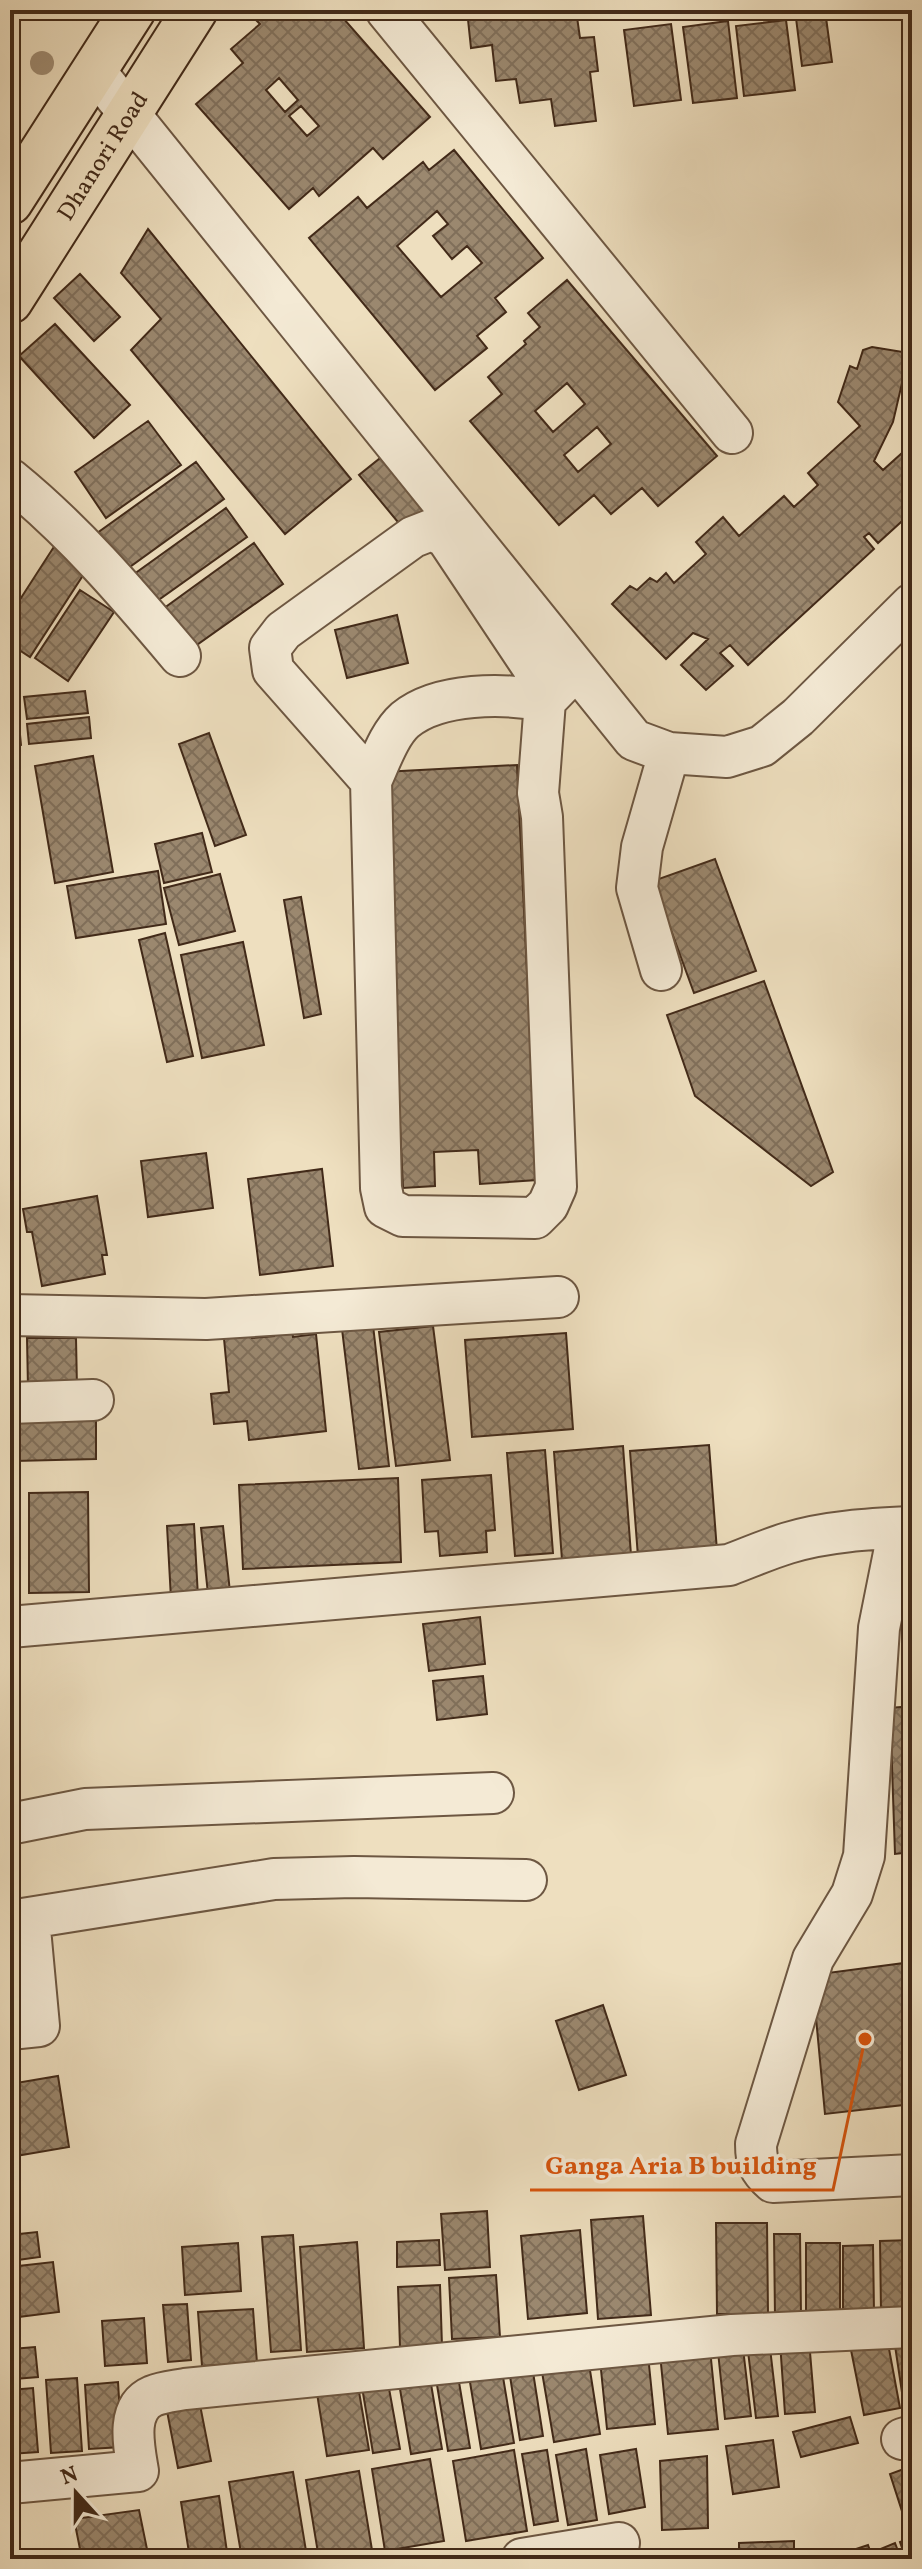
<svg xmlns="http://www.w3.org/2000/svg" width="922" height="2569" viewBox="0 0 922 2569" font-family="Vollkorn,serif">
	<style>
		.building { fill: url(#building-cross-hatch); stroke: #422a19; stroke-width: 2; fill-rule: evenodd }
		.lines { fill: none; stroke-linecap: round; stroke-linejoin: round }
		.minor-casing { stroke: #6d5742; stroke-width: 44 }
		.major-casing { stroke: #422a19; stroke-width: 48 }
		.minor { stroke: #f4ead5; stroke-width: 40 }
		.major { stroke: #eedfbf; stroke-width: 44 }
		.tree { fill: #9f8c73 }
		.labels { text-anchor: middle; stroke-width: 7; stroke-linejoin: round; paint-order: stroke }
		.street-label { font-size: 24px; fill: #422a19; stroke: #f4ead5 }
		.leader { fill: none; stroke: #d7540d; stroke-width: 3 }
		.callout-dot { fill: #d7540d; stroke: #f4ead5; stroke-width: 3 }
		.callout-label { font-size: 26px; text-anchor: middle; font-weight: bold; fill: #d7540d; stroke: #f4ead5; stroke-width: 7; stroke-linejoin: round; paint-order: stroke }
	</style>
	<defs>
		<pattern id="building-cross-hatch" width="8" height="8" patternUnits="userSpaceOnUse" patternTransform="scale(2)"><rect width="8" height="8" fill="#9b886f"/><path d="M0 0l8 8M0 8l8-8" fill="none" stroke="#806f5a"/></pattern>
	</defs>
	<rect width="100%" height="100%" fill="#eedfbf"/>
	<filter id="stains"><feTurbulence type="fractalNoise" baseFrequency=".0025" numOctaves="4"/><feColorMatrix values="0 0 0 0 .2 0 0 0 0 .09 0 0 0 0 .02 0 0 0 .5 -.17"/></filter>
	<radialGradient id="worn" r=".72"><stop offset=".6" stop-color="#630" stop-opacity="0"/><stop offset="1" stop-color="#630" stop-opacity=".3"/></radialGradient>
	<path class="building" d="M 253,10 L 336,10 L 430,117 L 383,159 L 373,148 L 319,196 L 313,188 L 289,209 L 196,104 L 243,63 L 231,49 L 260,24 L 249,13 ZM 279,78 L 298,100 L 285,112 L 266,90 ZM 301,106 L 319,126 L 307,136 L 289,116 Z
		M 467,10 L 576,10 L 580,38 L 594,37 L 598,71 L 590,72 L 596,121 L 555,126 L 551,99 L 520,103 L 516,79 L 496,81 L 492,45 L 471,48 Z
		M 795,10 L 825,10 L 832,62 L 802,66 Z
		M 786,20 L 795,90 L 744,96 L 736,26 Z
		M 728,21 L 737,98 L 693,103 L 683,27 Z
		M 671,24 L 681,100 L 634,106 L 624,30 Z
		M 454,150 L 543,258 L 495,298 L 506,312 L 477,336 L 487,348 L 435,390 L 309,238 L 358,197 L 367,208 L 423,162 L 429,170 ZM 437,211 L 448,224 L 433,236 L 452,259 L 467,246 L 482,263 L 441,297 L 397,246 Z
		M 148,229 L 351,479 L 285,534 L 131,350 L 161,319 L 121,273 Z
		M 80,274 L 120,317 L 94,341 L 54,298 Z
		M 567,280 L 717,456 L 658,506 L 642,488 L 611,514 L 594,495 L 559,525 L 470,421 L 502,394 L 488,377 L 526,344 L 524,341 L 540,327 L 528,313 ZM 567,383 L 585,404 L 553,432 L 535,411 ZM 597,427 L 611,444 L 578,472 L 564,455 Z
		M 55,324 L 130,405 L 94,438 L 19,356 Z
		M 872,347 L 909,353 L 893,422 L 874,461 L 883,470 L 912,444 L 912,512 L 878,543 L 869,533 L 864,537 L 874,549 L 748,665 L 730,645 L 720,653 L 733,666 L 706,690 L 681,665 L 708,639 L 693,633 L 666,659 L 612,604 L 630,586 L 637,590 L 650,578 L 657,582 L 666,573 L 674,583 L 706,554 L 696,542 L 723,517 L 739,536 L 784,496 L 794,507 L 818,485 L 808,473 L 860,426 L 838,402 L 850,366 L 857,369 L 863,350 Z
		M 148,421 L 181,465 L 106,518 L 75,472 Z
		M 384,455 L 432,513 L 407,533 L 359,475 Z
		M 196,462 L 224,499 L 120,574 L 93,536 Z
		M 226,508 L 247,537 L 150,606 L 130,577 Z
		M 57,542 L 91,563 L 30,657 L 10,644 L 10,615 Z
		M 254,543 L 283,584 L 184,654 L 156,614 Z
		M 80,590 L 114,612 L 68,681 L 35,658 Z
		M 397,615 L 408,663 L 347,678 L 335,630 Z
		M 85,691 L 88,713 L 27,719 L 24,697 Z
		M 18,714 L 21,745 L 10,747 L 10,715 Z
		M 89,717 L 91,738 L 29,744 L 27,724 Z
		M 209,733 L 246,835 L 215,846 L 179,744 Z
		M 93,756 L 113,872 L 55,883 L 35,766 Z
		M 517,765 L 537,1180 L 480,1184 L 478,1150 L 434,1152 L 435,1186 L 403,1188 L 383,772 Z
		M 202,833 L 212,872 L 164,883 L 155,844 Z
		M 715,859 L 756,971 L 694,993 L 653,881 Z
		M 158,871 L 166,924 L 76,938 L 67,886 Z
		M 220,874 L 235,931 L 179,945 L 164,888 Z
		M 301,897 L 321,1014 L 304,1018 L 284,900 Z
		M 165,933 L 193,1056 L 167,1062 L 139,940 Z
		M 243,942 L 264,1045 L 202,1058 L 181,955 Z
		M 764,981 L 833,1172 L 811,1186 L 695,1096 L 667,1015 Z
		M 206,1153 L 213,1208 L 148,1217 L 141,1161 Z
		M 322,1169 L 333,1266 L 260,1275 L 248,1179 Z
		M 97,1196 L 107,1255 L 102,1255 L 105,1274 L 42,1286 L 32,1232 L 27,1232 L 23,1209 Z
		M 10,1214 L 17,1277 L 10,1277 Z
		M 250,1325 L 252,1338 L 274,1336 L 273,1327 L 291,1325 L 293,1337 L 316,1334 L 326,1431 L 249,1440 L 247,1421 L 214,1424 L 211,1394 L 229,1392 L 223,1328 Z
		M 373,1325 L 389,1466 L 359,1469 L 342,1329 Z
		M 433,1326 L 450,1460 L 396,1466 L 379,1332 Z
		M 566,1333 L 573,1429 L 472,1437 L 465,1340 Z
		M 10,1334 L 18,1334 L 19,1391 L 10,1391 Z
		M 27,1338 L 76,1338 L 77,1388 L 28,1388 Z
		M 96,1408 L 96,1459 L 15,1461 L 14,1410 Z
		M 709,1445 L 717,1551 L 638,1557 L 630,1451 Z
		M 623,1446 L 631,1555 L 562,1560 L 554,1452 Z
		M 545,1450 L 553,1553 L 515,1556 L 507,1453 Z
		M 491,1475 L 495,1530 L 486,1531 L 487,1552 L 440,1556 L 438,1531 L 425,1532 L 422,1480 Z
		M 398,1478 L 401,1562 L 243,1569 L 239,1485 Z
		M 88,1492 L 89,1592 L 29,1593 L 29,1493 Z
		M 194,1524 L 198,1597 L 171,1599 L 167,1526 Z
		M 223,1526 L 230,1592 L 208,1594 L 201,1528 Z
		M 480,1617 L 485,1664 L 429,1671 L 423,1624 Z
		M 483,1676 L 487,1714 L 437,1720 L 433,1681 Z
		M 912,1706 L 912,1852 L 895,1854 L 890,1708 Z
		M 10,1935 L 20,2008 L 10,2009 Z
		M 912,1962 L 912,2104 L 825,2114 L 812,1975 Z
		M 603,2005 L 626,2075 L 579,2090 L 556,2021 Z
		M 58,2076 L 69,2147 L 10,2157 L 10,2084 Z
		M 487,2211 L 490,2267 L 445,2270 L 441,2214 Z
		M 643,2216 L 651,2315 L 598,2319 L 591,2220 Z
		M 716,2223 L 767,2223 L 768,2314 L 717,2314 Z
		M 580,2230 L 587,2313 L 528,2319 L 521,2236 Z
		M 37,2232 L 40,2257 L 10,2261 L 10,2235 Z
		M 774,2234 L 800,2234 L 801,2316 L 775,2317 Z
		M 293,2235 L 301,2350 L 271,2352 L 262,2237 Z
		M 439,2240 L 440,2265 L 397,2267 L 397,2242 Z
		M 912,2240 L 912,2311 L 881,2311 L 880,2241 Z
		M 357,2242 L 364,2348 L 307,2352 L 300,2247 Z
		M 238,2243 L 241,2291 L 185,2295 L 182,2247 Z
		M 806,2243 L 840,2243 L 840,2316 L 806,2316 Z
		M 873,2245 L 874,2312 L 843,2313 L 843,2246 Z
		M 53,2262 L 59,2312 L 10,2318 L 10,2267 Z
		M 496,2275 L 500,2337 L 452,2339 L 449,2278 Z
		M 440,2285 L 442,2346 L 400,2347 L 398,2287 Z
		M 187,2304 L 191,2360 L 168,2362 L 163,2305 Z
		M 253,2309 L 257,2363 L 202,2366 L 198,2312 Z
		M 144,2318 L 147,2363 L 105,2366 L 102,2321 Z
		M 912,2337 L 912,2426 L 907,2426 L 894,2339 Z
		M 887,2338 L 900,2408 L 864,2415 L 850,2345 Z
		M 742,2340 L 751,2416 L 725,2419 L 717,2342 Z
		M 809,2340 L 815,2412 L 785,2414 L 780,2342 Z
		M 35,2347 L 38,2377 L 15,2379 L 12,2349 Z
		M 770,2348 L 778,2416 L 756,2418 L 748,2351 Z
		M 710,2349 L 718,2429 L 668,2434 L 660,2354 Z
		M 648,2355 L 655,2424 L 607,2429 L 600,2360 Z
		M 589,2364 L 600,2434 L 554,2442 L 542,2372 Z
		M 502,2371 L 514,2443 L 481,2449 L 469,2376 Z
		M 533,2372 L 543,2436 L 520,2440 L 510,2376 Z
		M 77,2378 L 82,2451 L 51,2453 L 46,2380 Z
		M 357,2380 L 369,2450 L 327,2456 L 316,2387 Z
		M 118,2382 L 122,2447 L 89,2449 L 85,2385 Z
		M 459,2382 L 470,2448 L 448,2451 L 437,2385 Z
		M 388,2383 L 400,2449 L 373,2453 L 362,2387 Z
		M 431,2384 L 442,2449 L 411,2454 L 400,2389 Z
		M 33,2388 L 38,2452 L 10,2454 L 10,2390 Z
		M 200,2405 L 211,2461 L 178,2468 L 167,2411 Z
		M 850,2417 L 858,2443 L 801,2457 L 793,2432 Z
		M 773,2440 L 779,2487 L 733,2494 L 726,2446 Z
		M 586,2449 L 597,2520 L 568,2525 L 556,2455 Z
		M 636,2449 L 645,2507 L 609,2514 L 600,2455 Z
		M 514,2450 L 527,2531 L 466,2541 L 453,2461 Z
		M 547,2450 L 558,2521 L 534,2525 L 522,2454 Z
		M 707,2456 L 708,2528 L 662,2530 L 660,2461 Z
		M 430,2459 L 444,2541 L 385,2551 L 372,2469 Z
		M 912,2466 L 912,2536 L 910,2536 L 890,2474 Z
		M 359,2471 L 372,2550 L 319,2559 L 306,2480 Z
		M 293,2472 L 307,2557 L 242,2559 L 229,2482 Z
		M 219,2496 L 228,2559 L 190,2559 L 181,2502 Z
		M 139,2510 L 149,2559 L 82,2559 L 74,2519 Z
		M 912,2537 L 912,2559 L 906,2559 L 900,2542 Z
		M 794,2541 L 794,2559 L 739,2559 L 739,2543 Z
		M 895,2543 L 901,2559 L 881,2559 L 878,2550 Z
		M 868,2545 L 873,2559 L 829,2558 Z
		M 717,2551 L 717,2559 L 649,2559 L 649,2556 Z"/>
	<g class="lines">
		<defs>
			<path id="minor" d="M 386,10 L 732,433
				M 94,70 L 634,740 L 669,753 L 727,757 L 762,746 L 798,717 L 912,604
				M 10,479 C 74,531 127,593 180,656
				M 545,701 L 538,793 L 542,817 L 556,1187 L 548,1205 L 535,1218 L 403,1216 L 385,1207 L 381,1188 L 371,781 C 380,762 389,734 405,720 C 439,692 505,693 545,701 L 575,670
				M 371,781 L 273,670 L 270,648 L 283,631 L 413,537 L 431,530 L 446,537 L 550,693
				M 661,970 L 637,888 L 642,847 L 669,753
				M 10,1315 L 206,1319 L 558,1297
				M 10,1403 L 93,1400
				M 899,1528 L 879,1628 L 864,1856 L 852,1894 L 813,1959 L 756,2144 C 756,2162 759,2170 773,2182 L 912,2175
				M 10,1627 L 729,1565 C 748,1558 768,1549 788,1543 C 827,1531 871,1529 912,1527
				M 10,1824 L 85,1809 L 493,1793
				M 10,1921 L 274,1879 L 354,1877 L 526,1880
				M 10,2029 L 39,2026 L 29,1918
				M 902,2439 L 912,2436
				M 10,2483 L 138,2471 C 134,2447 125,2408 153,2396 C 163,2392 175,2391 185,2389 L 732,2335 L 912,2327
				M 522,2559 L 619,2543"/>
			<g id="major">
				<path d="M 10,202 L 133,10"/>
				<path id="s1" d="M 10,301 L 195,10"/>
			</g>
		</defs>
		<use href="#minor" class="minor-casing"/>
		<use href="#major" class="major-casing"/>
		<use href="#minor" class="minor"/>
		<use href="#major" class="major"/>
	</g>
	<circle class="tree" cx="42" cy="63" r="12"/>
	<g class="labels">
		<g class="street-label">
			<text dy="8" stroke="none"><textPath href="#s1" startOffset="172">Dhanori Road</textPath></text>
		</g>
	</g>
	<path class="leader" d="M865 2039L833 2190H530"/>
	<circle class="callout-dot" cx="865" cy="2039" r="8"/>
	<g class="callout-label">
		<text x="681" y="2174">Ganga Aria B building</text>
	</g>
	<rect width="922" height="2569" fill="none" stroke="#eedfbf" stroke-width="40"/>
	<rect x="12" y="12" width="898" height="2545" fill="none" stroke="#422a19" stroke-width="4"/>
	<rect x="20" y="20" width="882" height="2529" fill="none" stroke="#422a19" stroke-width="2"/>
	<g transform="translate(76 2493) rotate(339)" stroke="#f4ead5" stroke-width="6" paint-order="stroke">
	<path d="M0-6L14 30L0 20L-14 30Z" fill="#422a19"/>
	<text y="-12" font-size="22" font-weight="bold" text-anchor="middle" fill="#422a19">N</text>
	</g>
	<rect width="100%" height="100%" filter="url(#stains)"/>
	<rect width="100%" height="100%" fill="url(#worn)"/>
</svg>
